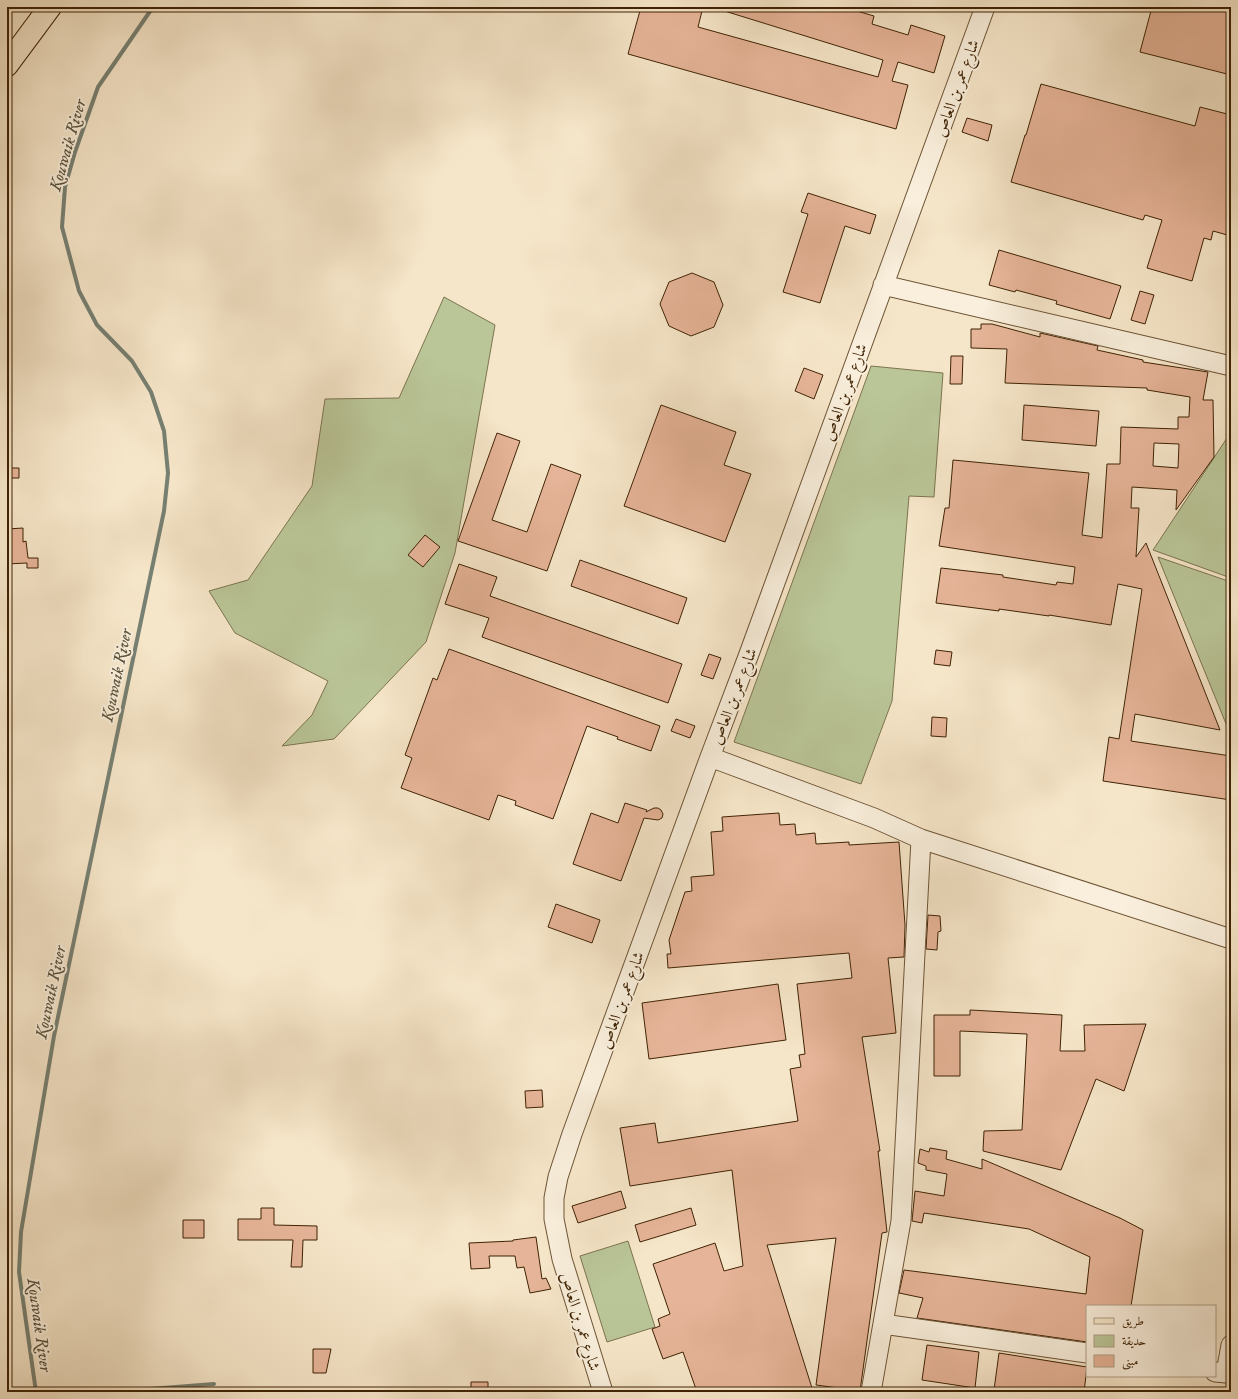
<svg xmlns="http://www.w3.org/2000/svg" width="1238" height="1399" viewBox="0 0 1238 1399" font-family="'IM FELL English',Amiri,serif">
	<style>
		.green { fill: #bac698; stroke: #7c744e }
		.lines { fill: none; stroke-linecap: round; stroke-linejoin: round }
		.stream { stroke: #778072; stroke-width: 4 }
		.building { fill: #e6b498; stroke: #3f2304; fill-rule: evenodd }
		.minor-casing { stroke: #6d5435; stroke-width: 21 }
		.major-casing { stroke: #3f2304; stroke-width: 24 }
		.minor { stroke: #f9efdc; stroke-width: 19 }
		.major { stroke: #f6e6c9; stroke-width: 22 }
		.labels { text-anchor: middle; stroke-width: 4; stroke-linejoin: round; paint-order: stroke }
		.street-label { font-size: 16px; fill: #3f2304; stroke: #f9efdc }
		.water-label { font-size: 17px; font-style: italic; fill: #5b523b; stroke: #f9efdc }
	</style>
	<rect width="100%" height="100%" fill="#f6e6c9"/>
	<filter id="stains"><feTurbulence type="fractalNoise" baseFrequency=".005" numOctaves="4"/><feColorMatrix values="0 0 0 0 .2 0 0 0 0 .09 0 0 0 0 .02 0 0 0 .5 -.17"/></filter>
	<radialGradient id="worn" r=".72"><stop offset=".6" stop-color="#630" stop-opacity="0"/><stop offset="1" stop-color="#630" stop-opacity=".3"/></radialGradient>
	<path class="green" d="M 444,297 L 495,325 L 455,553 L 426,642 L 334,739 L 282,746 L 312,715 L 328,681 L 235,633 L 209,591 L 248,580 L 312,486 L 325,399 L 399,398 Z
		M 871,366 L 943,373 L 934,497 L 909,496 L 892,701 L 861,784 L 734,742 Z
		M 1231,432 L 1231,578 L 1153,550 Z
		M 1158,557 L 1231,582 L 1231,736 Z
		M 628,1241 L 655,1327 L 607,1342 L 580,1256 Z"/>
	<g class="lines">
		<path class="stream" d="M 36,1392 L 19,1272 L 21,1232 L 54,1036 L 164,511 L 168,473 L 164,431 L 151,392 L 132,361 L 97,325 L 79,291 L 62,227 L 65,187 L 75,152 L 98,87 L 153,7
			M 111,1392 L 214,1384"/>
	</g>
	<path class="building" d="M 641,7 L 703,7 L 698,27 L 878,77 L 883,60 L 718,9 L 718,7 L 843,7 L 874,16 L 872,24 L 908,35 L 911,25 L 945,36 L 934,73 L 898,62 L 892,81 L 908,85 L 896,129 L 628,54 Z
		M 1152,7 L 1231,7 L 1231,75 L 1140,52 Z
		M 1041,84 L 1195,126 L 1200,107 L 1231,115 L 1231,236 L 1213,231 L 1211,240 L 1204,238 L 1192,281 L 1147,268 L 1162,220 L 1145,215 L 1143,220 L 1011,182 L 1025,135 L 1026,135 Z
		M 967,118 L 992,125 L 988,141 L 962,132 Z
		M 808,193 L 876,215 L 870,234 L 845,226 L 820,303 L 783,292 L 808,214 L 801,212 Z
		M 999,250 L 1121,286 L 1110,319 L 1056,304 L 1057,301 L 1016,290 L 1015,292 L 989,285 Z
		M 692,273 L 714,282 L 723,305 L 714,327 L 691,336 L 669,326 L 660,304 L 669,282 Z
		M 1140,291 L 1154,295 L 1145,324 L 1131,320 Z
		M 981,324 L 992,324 L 1040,337 L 1040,333 L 1098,346 L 1097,350 L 1143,360 L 1143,362 L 1208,372 L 1203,400 L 1213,400 L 1214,457 L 1176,510 L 1177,490 L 1132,487 L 1131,508 L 1139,508 L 1136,557 L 1146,543 L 1220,730 L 1135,714 L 1131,741 L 1231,756 L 1231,800 L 1103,781 L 1109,737 L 1119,739 L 1142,589 L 1118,584 L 1111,625 L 1049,615 L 1049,616 L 999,609 L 999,611 L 936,603 L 941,568 L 1003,575 L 1003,577 L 1056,585 L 1057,582 L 1073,584 L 1075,567 L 939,546 L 945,508 L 949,508 L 953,460 L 1089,473 L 1082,535 L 1102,538 L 1107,464 L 1120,464 L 1121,427 L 1178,429 L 1178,417 L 1189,417 L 1190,397 L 1147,390 L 1147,388 L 1005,383 L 1007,349 L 971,348 L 971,329 L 981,329 ZM 1154,443 L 1179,444 L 1178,468 L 1153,466 Z
		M 951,356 L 963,356 L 962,384 L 950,384 Z
		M 804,368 L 823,375 L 814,399 L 795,391 Z
		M 661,405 L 736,432 L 724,465 L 751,474 L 725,542 L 624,506 Z
		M 1024,405 L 1099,411 L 1096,446 L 1022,440 Z
		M 497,433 L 520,441 L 492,520 L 527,532 L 551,464 L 581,475 L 547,571 L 458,541 Z
		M 9,468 L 19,468 L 19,478 L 8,478 Z
		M 23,528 L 23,542 L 26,541 L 28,558 L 38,558 L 38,568 L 27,568 L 27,563 L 7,564 L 7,529 Z
		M 425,535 L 440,547 L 423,567 L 408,555 Z
		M 580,560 L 687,598 L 678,624 L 571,586 Z
		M 459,564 L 497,577 L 490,596 L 682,664 L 668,703 L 482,637 L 489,618 L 445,604 Z
		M 449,649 L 660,726 L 651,751 L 617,739 L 618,737 L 587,726 L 553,819 L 515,805 L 516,801 L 498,795 L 489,820 L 401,788 L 412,758 L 405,755 L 433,678 L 437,680 Z
		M 936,650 L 952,652 L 950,666 L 934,664 Z
		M 709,654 L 721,658 L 713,679 L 701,675 Z
		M 932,717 L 947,718 L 946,737 L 931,736 Z
		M 676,719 L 695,726 L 690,738 L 671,731 Z
		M 625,803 L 647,810 L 646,812 L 654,808 L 658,808 L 661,810 L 663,814 L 662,818 L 658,820 L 644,818 L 621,881 L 573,864 L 591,813 L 618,823 Z
		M 779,813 L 780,825 L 795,824 L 796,835 L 815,833 L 816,844 L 849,842 L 849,845 L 899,842 L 905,925 L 904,957 L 888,958 L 896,1033 L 862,1037 L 880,1151 L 878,1151 L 887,1232 L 882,1233 L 860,1391 L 816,1385 L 836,1238 L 767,1245 L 812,1388 L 799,1392 L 697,1392 L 683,1352 L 663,1359 L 652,1329 L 660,1326 L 658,1319 L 670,1314 L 653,1264 L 715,1243 L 724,1271 L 743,1266 L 732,1170 L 630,1186 L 620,1128 L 655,1123 L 658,1143 L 798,1121 L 790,1069 L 801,1067 L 799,1055 L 805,1054 L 797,984 L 852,978 L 849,953 L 668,968 L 667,954 L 671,954 L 669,940 L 685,892 L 692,891 L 691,877 L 714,875 L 711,832 L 723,831 L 722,817 Z
		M 556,904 L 600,920 L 592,943 L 548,927 Z
		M 928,915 L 940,916 L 941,931 L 938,932 L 937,950 L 926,949 Z
		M 778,984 L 786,1040 L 649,1059 L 642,1003 Z
		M 970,1010 L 1062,1015 L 1060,1051 L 1085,1051 L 1084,1025 L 1146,1024 L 1124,1091 L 1096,1079 L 1061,1170 L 983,1151 L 984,1131 L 1022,1130 L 1027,1034 L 960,1031 L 960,1076 L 934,1076 L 934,1015 L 970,1015 Z
		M 542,1090 L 543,1107 L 526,1108 L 525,1091 Z
		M 930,1148 L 947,1151 L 946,1159 L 982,1169 L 982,1159 L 1120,1218 L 1143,1230 L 1131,1306 L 1087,1306 L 1087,1342 L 917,1318 L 923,1298 L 899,1293 L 904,1270 L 959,1277 L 1086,1294 L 1090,1257 L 1029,1229 L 924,1213 L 922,1223 L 912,1221 L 915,1191 L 944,1196 L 947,1174 L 926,1170 L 926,1166 L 918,1163 L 920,1149 L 929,1152 Z
		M 621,1191 L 626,1208 L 578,1223 L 572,1206 Z
		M 261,1208 L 274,1208 L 274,1225 L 317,1226 L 317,1240 L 303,1240 L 302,1267 L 291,1267 L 293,1240 L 238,1240 L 238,1219 L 261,1219 Z
		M 691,1208 L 696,1225 L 640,1242 L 635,1225 Z
		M 183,1220 L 204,1220 L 204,1238 L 183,1238 Z
		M 536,1237 L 542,1279 L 546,1278 L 551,1289 L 530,1293 L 524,1267 L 517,1268 L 515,1256 L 489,1256 L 490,1268 L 471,1269 L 469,1243 L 513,1241 L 513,1240 Z
		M 927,1345 L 979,1352 L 975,1388 L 922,1380 Z
		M 313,1349 L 331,1349 L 326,1373 L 313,1373 Z
		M 999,1353 L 1087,1367 L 1084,1392 L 1006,1392 L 994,1390 Z
		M 471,1382 L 488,1382 L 488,1392 L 471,1392 Z"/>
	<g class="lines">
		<defs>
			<path id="minor" d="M 883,285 L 1231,366
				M 710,757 L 874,818 L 921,839 L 1231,939
				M 883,1324 L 1087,1353
				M 1215,1372 L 1226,1373 L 1231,1345
				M 603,1392 L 562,1259 L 554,1219 L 554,1198 L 558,1177 L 572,1134 L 710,757 L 749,654 L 985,7
				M 871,1392 L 901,1221 L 921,839"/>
			<path id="major" d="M 7,65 L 50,7"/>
		</defs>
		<use href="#minor" class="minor-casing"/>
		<use href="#major" class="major-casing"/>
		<use href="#minor" class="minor"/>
		<use href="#major" class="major"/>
	</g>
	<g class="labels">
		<g class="street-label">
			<text transform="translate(956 88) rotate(-70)" y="6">شارع عمر بن العاص</text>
			<text transform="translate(844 392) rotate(-70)" y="6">شارع عمر بن العاص</text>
			<text transform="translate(733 696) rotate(-69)" y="6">شارع عمر بن العاص</text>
			<text transform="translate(621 1000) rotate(-70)" y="6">شارع عمر بن العاص</text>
			<text transform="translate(581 1321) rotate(73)" y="6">شارع عمر بن العاص</text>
		</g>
		<g class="water-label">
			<text transform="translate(67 145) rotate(-74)" y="6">Kouwaik River</text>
			<text transform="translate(116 675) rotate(-78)" y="6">Kouwaik River</text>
			<text transform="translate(50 992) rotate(-78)" y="6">Kouwaik River</text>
			<text transform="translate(40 1325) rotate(82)" y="6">Kouwaik River</text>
		</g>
	</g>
	<rect width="1238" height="1399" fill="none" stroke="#f6e6c9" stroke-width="24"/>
	<rect x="8" y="8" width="1222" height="1383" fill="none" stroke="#3f2304" stroke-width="2"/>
	<rect x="12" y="12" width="1214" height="1375" fill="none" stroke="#3f2304"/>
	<rect x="1086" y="1305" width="130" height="72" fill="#f9efdc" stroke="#af9d86"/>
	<rect x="1094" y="1318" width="20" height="6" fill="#f6e6c9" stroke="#af9d86"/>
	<text x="1122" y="1325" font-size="12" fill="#3f2304">طريق</text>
	<rect x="1094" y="1335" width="20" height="12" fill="#bac698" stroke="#af9d86"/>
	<text x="1122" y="1345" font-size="12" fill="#3f2304">حديقة</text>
	<rect x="1094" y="1355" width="20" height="12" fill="#e6b498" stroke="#af9d86"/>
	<text x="1122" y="1365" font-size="12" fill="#3f2304">مبنى</text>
	<rect width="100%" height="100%" filter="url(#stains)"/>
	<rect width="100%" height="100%" fill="url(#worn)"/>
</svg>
